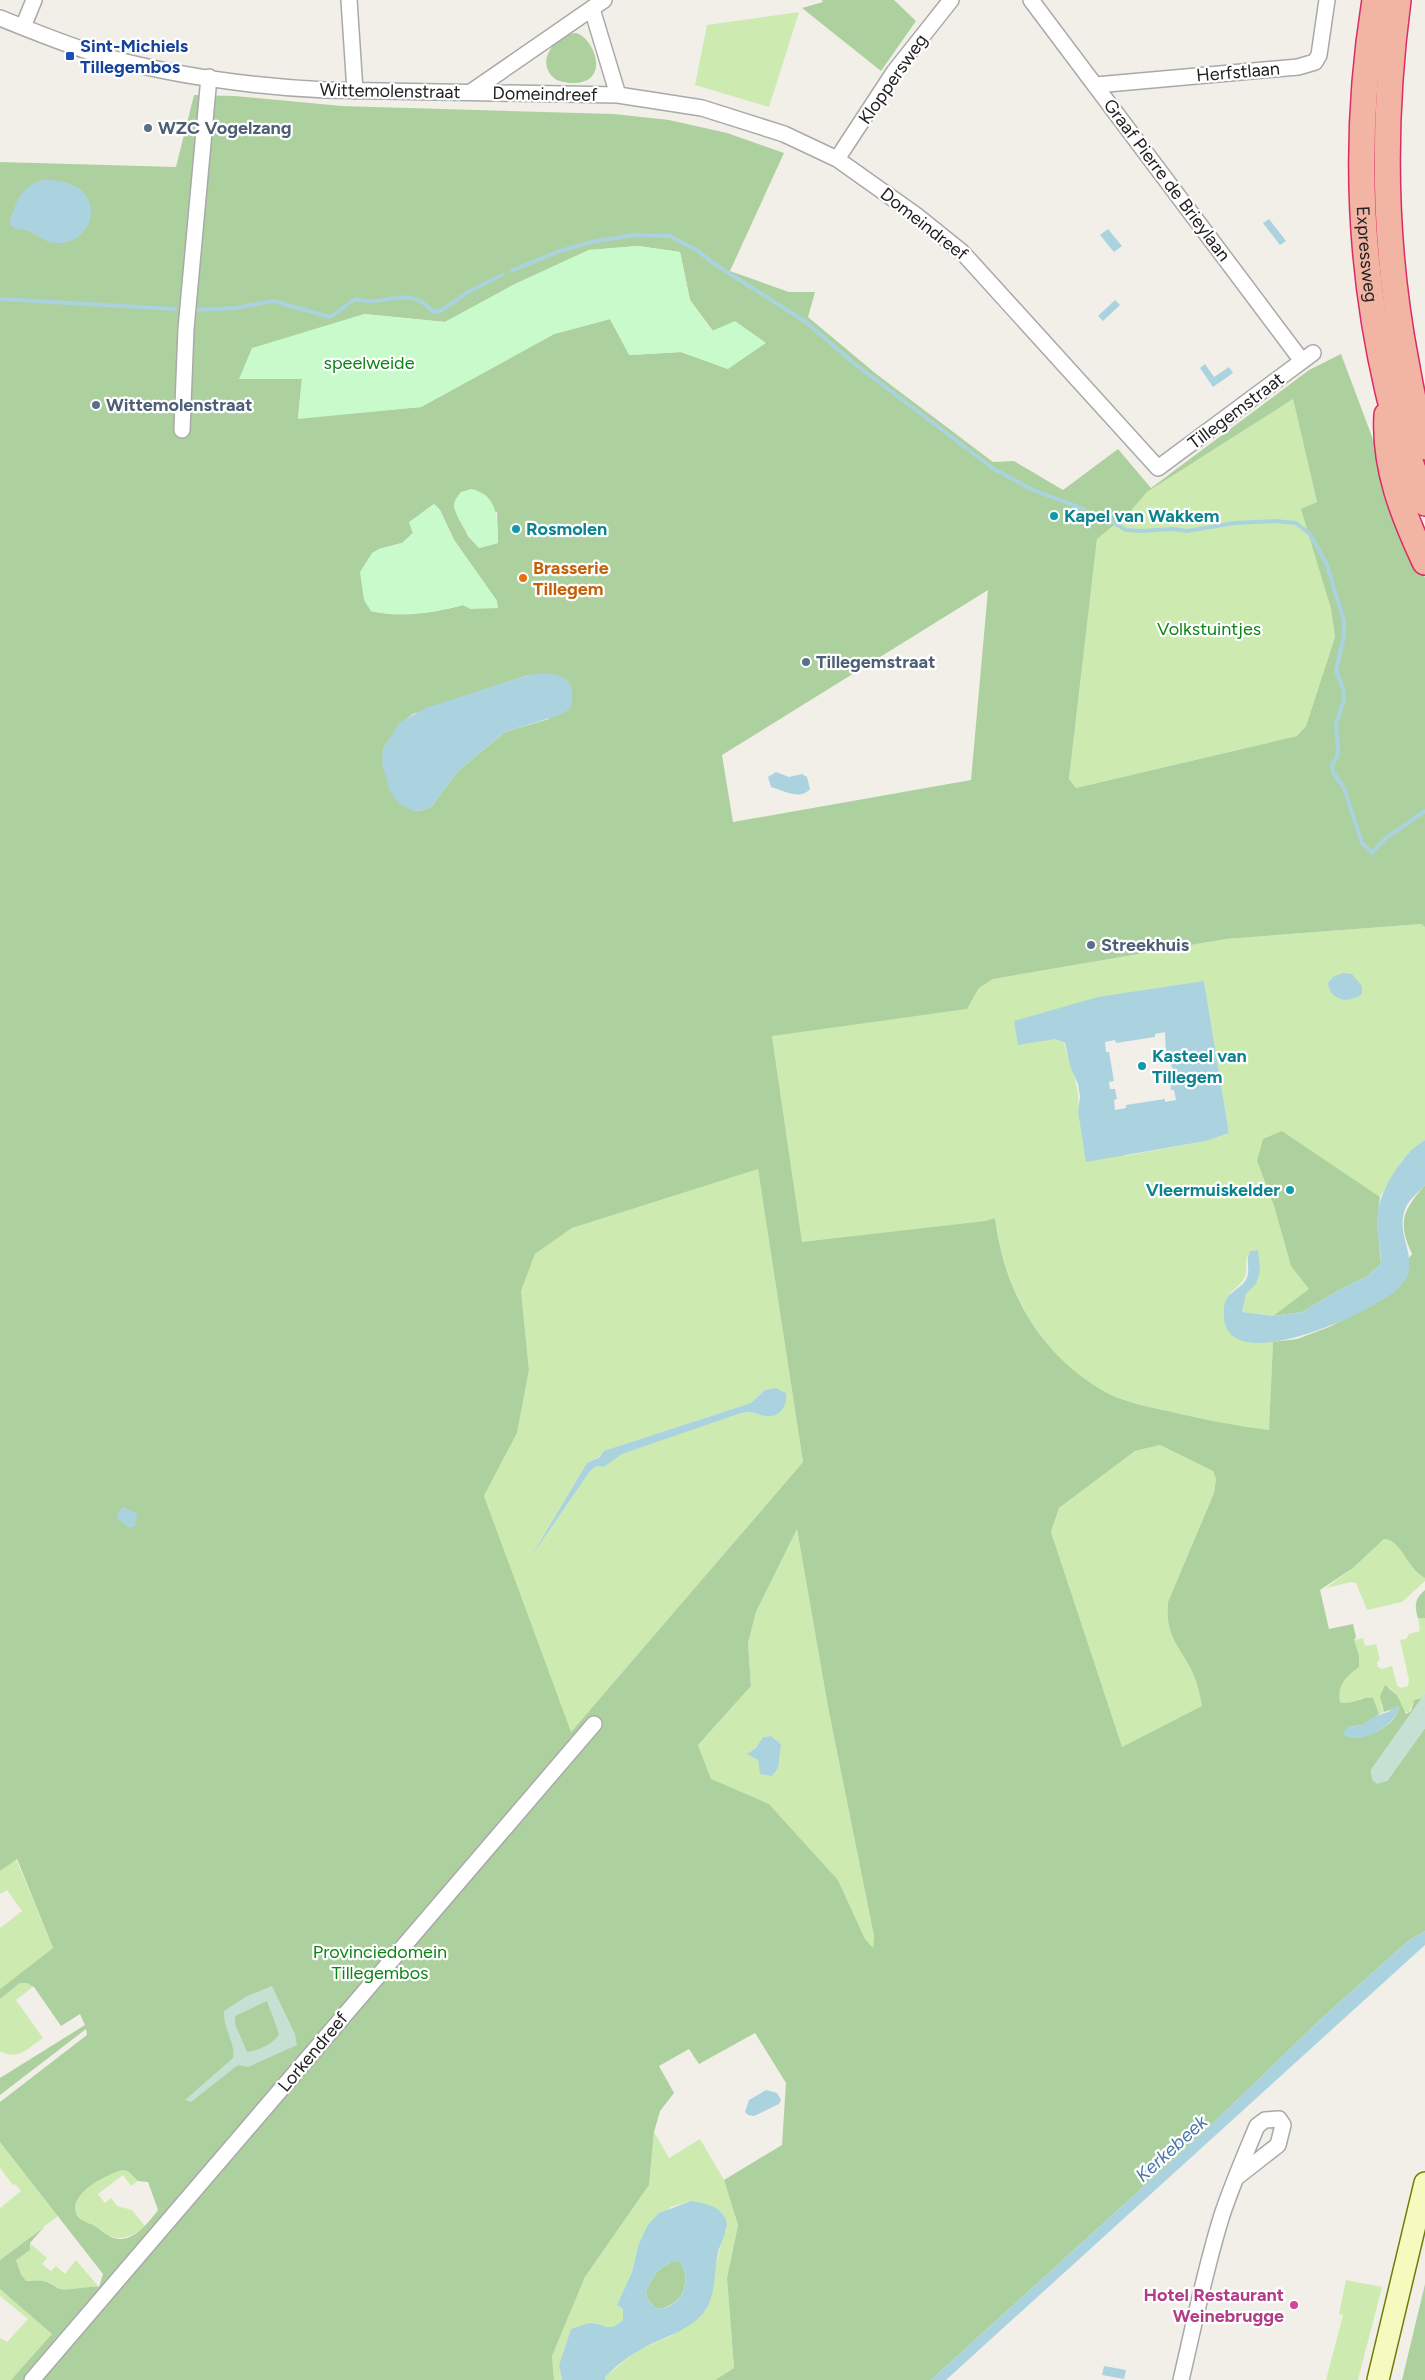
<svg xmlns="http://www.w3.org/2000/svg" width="1425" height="2380" viewBox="0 0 1425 2380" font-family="Figtree,sans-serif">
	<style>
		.grass { fill: #cdebb0; fill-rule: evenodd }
		.forest { fill: #add19e; fill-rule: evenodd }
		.wetland { fill: #c6e0d4; fill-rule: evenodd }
		.park { fill: #c8facc }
		.water { fill: #aad3df; fill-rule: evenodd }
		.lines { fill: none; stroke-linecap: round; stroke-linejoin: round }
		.stream { stroke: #aad3df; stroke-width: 4 }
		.minor-casing { stroke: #a9a9a9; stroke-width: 18 }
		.secondary-casing { stroke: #707d05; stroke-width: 24 }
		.trunk-casing { stroke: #dc2a67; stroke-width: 28 }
		.minor { stroke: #fff; stroke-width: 15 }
		.secondary { stroke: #f7fabf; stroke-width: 21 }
		.trunk { stroke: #f2b4a3; stroke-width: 25 }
		.transit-dot { fill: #1a4fb4; stroke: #fff; stroke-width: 2 }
		.service-dot { fill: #5c6f8a; stroke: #fff; stroke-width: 2 }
		.culture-dot { fill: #0f9aa8; stroke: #fff; stroke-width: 2 }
		.food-dot { fill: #e8710a; stroke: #fff; stroke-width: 2 }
		.hotel-dot { fill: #d1479c; stroke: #fff; stroke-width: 2 }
		.labels { text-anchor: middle; stroke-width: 4.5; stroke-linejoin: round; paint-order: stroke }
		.transit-label { font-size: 18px; font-weight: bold; fill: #164399; stroke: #fff; text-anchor: start }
		.street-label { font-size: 18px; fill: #222; stroke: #fff }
		.service-label { font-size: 18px; font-weight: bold; fill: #4e5e75; stroke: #fff; text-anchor: start }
		.park-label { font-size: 18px; fill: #0c8416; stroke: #fff }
		.culture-label { font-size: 18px; font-weight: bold; fill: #0d838f; stroke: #fff; text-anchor: start }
		.food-label { font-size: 18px; font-weight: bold; fill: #c56008; stroke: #fff; text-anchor: start }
		.hotel-label { font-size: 18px; font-weight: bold; fill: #b23c85; stroke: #fff; text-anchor: end }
		.water-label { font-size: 19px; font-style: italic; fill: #4a7aab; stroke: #fff }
	</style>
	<rect width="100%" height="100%" fill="#f2efe9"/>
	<path class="grass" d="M 799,12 L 769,107 L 695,85 L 707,25 Z
		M 1293,399 L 1317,502 L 1302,509 L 1331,609 L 1335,637 L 1306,726 L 1297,736 L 1076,788 L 1069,779 L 1097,539 L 1129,513 L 1147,492 Z
		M 1421,924 L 1425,927 L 1425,1140 L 1402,1160 L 1380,1197 L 1283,1132 L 1257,1161 L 1274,1206 L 1291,1266 L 1310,1289 L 1273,1316 L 1242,1312 L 1246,1294 L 1256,1284 L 1257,1250 L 1250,1251 C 1239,1270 1258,1271 1230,1293 L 1241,1339 L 1256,1342 L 1273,1342 L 1269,1431 C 1235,1426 1202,1419 1168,1411 C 1149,1407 1125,1402 1107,1393 C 1041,1358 1005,1290 995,1218 L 985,1221 L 802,1243 L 772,1035 L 967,1009 L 979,988 L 993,979 L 1226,939 ZM 1204,981 L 1229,1133 L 1206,1141 L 1124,1156 L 1078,1111 C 1081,1087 1070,1066 1064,1043 L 1055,1039 Z
		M 758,1168 L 803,1462 L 570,1733 L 484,1496 L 517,1433 L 529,1370 L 521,1291 L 535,1254 L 572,1228 ZM 765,1390 L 762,1415 L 751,1412 L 738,1414 L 699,1426 L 622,1454 L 604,1467 L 597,1466 L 590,1471 L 529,1560 L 587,1463 L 622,1445 L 751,1403 Z
		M 1160,1445 L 1213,1471 L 1216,1479 L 1214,1493 L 1168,1602 C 1165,1636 1178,1644 1192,1671 C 1197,1682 1200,1694 1203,1706 L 1121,1748 L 1051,1532 L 1059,1508 L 1135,1451 Z
		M 797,1529 L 828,1707 L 874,1936 L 873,1949 L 865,1939 L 838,1880 L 769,1804 L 711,1780 L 698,1745 L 751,1686 L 748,1643 L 756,1612 ZM 771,1736 L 781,1744 L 779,1755 L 748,1754 L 756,1748 L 763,1737 Z
		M 1384,1539 C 1402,1539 1408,1570 1425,1578 L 1425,1581 L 1402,1602 L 1367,1610 L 1356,1583 L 1351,1582 L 1326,1588 L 1353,1568 Z
		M 1418,1618 L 1425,1618 L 1425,1693 L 1422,1698 L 1414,1700 L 1409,1713 L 1403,1711 L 1397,1695 L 1389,1687 L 1381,1704 L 1384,1712 L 1379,1714 L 1362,1698 L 1345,1704 L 1340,1702 C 1337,1684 1347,1676 1359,1667 L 1359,1655 L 1354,1640 L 1363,1638 L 1365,1646 L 1376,1644 L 1380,1660 L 1377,1662 L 1378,1667 L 1382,1669 L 1392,1666 L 1397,1685 L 1401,1688 L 1408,1686 L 1409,1680 L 1400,1640 L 1406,1639 L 1409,1634 L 1420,1631 Z
		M 16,1859 L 53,1948 L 0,1989 L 0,1928 L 22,1911 L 7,1890 L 0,1894 L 0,1871 Z
		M 20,1983 L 27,1983 L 34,1986 L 16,2000 L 43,2038 C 27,2049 18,2061 0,2051 L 0,1999 Z
		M 654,2132 L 669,2158 L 700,2139 L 724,2180 L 738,2225 L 727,2278 L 734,2368 L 715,2380 L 605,2380 L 605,2377 L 638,2350 L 671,2336 L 706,2310 L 722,2239 L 727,2230 L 691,2201 L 671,2207 L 647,2226 L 638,2246 L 632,2272 L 617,2305 L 623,2309 L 623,2320 C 608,2334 605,2323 590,2323 C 584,2324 577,2327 571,2329 L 559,2365 L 562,2380 L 554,2380 L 552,2356 L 585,2277 L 649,2185 Z
		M 0,2142 L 58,2216 L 0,2260 L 0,2208 L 21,2191 L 15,2184 L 13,2185 L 0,2168 Z
		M 123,2170 L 129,2172 L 138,2181 L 131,2186 L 123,2175 L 98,2194 L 105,2203 L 111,2198 L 117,2206 L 132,2210 L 145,2226 C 138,2234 120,2242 110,2236 C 104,2233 100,2228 94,2225 C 87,2222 78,2221 76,2213 C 70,2193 108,2173 123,2170 Z
		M 30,2243 L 47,2258 L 42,2264 L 51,2271 L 56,2266 L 65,2274 L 76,2260 L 99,2287 C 89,2286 66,2291 60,2289 C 56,2288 53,2284 50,2283 C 41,2279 35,2281 26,2281 L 21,2274 L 16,2260 L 31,2246 Z
		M 1346,2280 L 1382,2287 L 1358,2380 L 1326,2380 L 1343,2315 L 1339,2314 Z
		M 0,2289 L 53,2334 L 11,2380 L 0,2380 L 0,2338 L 7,2342 L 28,2319 L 0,2296 Z"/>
	<path class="forest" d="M 822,0 L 894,0 L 916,21 L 881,71 L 802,8 L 823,2 Z
		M 576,33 C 594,37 613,85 570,83 C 564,82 558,82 553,77 C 535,60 557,34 576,33 Z
		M 194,95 L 235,96 L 342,106 L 614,114 L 669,120 L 727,133 L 784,153 L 730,271 L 789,292 L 815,292 L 808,317 L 875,373 L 993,462 L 1014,461 L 1063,490 L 1118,449 L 1151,488 L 1309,370 L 1341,354 L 1425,578 L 1425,927 L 1421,924 L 1226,939 L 993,979 L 979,988 L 967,1009 L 772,1036 L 802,1242 L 985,1221 L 995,1218 C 1004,1291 1041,1357 1107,1393 C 1125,1402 1148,1407 1168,1411 C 1202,1419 1235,1426 1269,1430 L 1273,1342 L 1297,1339 L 1329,1327 L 1375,1304 L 1412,1254 C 1397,1222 1403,1210 1425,1185 L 1425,1578 C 1407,1569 1402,1540 1384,1539 L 1353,1568 L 1320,1590 L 1329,1629 L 1353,1624 L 1356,1637 L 1354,1640 L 1359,1655 L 1359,1667 C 1347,1676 1337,1684 1340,1702 C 1349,1706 1362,1696 1373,1698 L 1379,1714 L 1363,1725 L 1348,1727 L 1357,1738 C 1373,1735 1396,1725 1399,1707 L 1384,1712 L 1380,1696 L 1385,1685 L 1397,1695 L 1406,1714 L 1411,1711 L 1414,1700 L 1422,1698 L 1371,1770 L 1373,1781 L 1387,1781 L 1425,1728 L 1425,1931 L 1408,1941 L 1322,2018 L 1208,2128 L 931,2380 L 715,2380 L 734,2368 L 727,2278 L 738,2225 L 724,2180 L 782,2145 L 786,2083 L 755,2033 L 699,2064 L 689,2049 L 659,2066 L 674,2093 L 660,2111 L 654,2132 L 649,2185 L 585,2277 L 552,2356 L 554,2380 L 11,2380 L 52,2334 L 0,2289 L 0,2260 L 44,2227 L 30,2243 L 30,2250 L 16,2260 L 21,2274 L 26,2281 C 35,2281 41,2279 49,2283 C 53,2284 56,2288 60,2289 C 67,2291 88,2286 99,2287 L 103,2274 L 0,2142 L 0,2102 L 87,2035 L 86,2029 L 0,2095 L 0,2078 L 85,2025 L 80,2014 L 61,2026 L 34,1987 L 27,1983 L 20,1983 L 0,1999 L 0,1989 L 53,1948 L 17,1859 L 0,1871 L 0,162 L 176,167 ZM 638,246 L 680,252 L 690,300 L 713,331 L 728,369 L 681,352 L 630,355 L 610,319 L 554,334 L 421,407 L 298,418 L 302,379 L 364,314 L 445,322 L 513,285 L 589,250 ZM 1293,399 L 1317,502 L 1301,509 L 1331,609 L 1335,637 L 1306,726 L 1297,736 L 1076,788 L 1069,779 L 1097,539 L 1129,513 L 1147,492 ZM 434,504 L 440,510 L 454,540 L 497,601 L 471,609 L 463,605 C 433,613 401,618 371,611 L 379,549 L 402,543 L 413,533 L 422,513 ZM 454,506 L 497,512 L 498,543 L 479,548 L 468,536 ZM 988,590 L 971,780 L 733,822 L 722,755 ZM 528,675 L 549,719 L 505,732 L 458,771 L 432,806 L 424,810 L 414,811 L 383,749 L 400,723 L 413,714 ZM 758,1169 L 803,1462 L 571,1732 L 484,1496 L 517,1433 L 529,1370 L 521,1291 L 535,1254 L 572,1228 ZM 1160,1445 L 1213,1471 L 1216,1479 L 1214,1493 L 1168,1602 C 1165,1636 1178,1644 1192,1671 C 1197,1682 1200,1694 1202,1706 L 1122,1747 L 1051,1532 L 1059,1508 L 1135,1451 ZM 797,1529 L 828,1707 L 874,1936 L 873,1948 L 865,1939 L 838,1880 L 769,1804 L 711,1779 L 698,1745 L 751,1686 L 748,1643 L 756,1612 ZM 123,2170 L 129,2172 L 138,2181 L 148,2182 L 158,2210 C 148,2223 131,2246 111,2237 C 105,2234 100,2229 95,2226 C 88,2222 78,2221 76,2213 C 69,2193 109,2173 123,2170 Z
		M 1282,1131 L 1380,1197 L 1377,1221 L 1381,1264 L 1366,1277 L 1341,1289 L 1302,1312 L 1273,1316 L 1309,1289 L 1291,1266 L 1274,1206 L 1257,1161 L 1263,1139 Z
		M 1425,1590 L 1425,1618 L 1418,1618 C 1414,1606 1415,1598 1425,1590 Z
		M 671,2262 L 680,2262 C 693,2282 682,2307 657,2309 L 647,2299 L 646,2291 L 656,2272 Z
		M 1425,2284 L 1425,2380 L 1402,2380 Z"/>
	<path class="wetland" d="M 1425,1693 L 1425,1728 L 1387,1781 L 1377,1784 L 1372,1779 L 1371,1770 Z
		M 272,1986 L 295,2034 L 297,2045 L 248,2067 L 238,2065 L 191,2102 L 185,2100 L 233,2058 C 236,2043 223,2030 224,2011 L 247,1996 ZM 267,2001 L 279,2034 C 272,2045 259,2050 247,2052 L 235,2024 L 235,2016 Z"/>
	<path class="park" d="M 638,246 L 680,252 L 690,300 L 712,331 L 735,321 L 766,343 L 728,369 L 681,352 L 629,355 L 610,319 L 554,334 L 421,407 L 298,419 L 302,379 L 239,379 L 252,348 L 364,314 L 445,322 L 513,285 L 589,250 Z
		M 471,489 C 499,495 497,519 498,543 L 479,548 C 471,539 456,519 454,506 C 454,500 458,496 461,492 Z
		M 434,504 L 440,510 L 454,540 L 497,601 L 498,608 L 471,609 L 463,605 C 433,613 401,618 371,611 L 364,600 L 360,572 L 372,553 L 379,549 L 402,543 L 413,534 L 409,522 Z"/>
	<path class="water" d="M 45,179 C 57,181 72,182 81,190 C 104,211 84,245 56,243 C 46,243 37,235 28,231 C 21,229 15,230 10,225 C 9,218 12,216 14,210 C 18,194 28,184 45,179 Z
		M 1269,219 L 1286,241 L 1280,245 L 1263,223 Z
		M 1108,229 L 1122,246 L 1114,252 L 1100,235 Z
		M 1115,300 L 1120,305 L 1103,321 L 1098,316 Z
		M 1205,364 L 1214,377 L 1229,367 L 1233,373 L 1213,387 L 1200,368 Z
		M 543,673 C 568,674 577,684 570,709 L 560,715 L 505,732 L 458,771 L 432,806 L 424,810 L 414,811 L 399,804 L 390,791 L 382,764 L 383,749 L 400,722 L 426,708 L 528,675 Z
		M 776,772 L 789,777 L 802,774 L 807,777 L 810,789 C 800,801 783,790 771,787 L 768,777 Z
		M 1343,973 L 1352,974 L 1362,986 L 1362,994 C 1349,1004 1330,1001 1328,983 L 1333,977 Z
		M 1204,981 L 1229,1133 L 1206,1141 L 1086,1162 L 1078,1111 L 1080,1097 L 1078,1084 L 1071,1069 L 1065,1043 L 1055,1039 L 1018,1045 L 1014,1021 L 1098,997 ZM 1165,1032 L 1166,1057 L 1170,1056 L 1173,1075 L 1169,1076 L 1171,1090 L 1174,1090 L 1176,1100 L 1165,1102 L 1165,1099 L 1126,1105 L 1126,1108 L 1115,1110 L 1114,1100 L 1117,1099 L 1115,1089 L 1110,1089 L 1109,1082 L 1114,1081 L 1109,1052 L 1106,1052 L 1105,1042 L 1115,1040 L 1116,1043 L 1155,1037 L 1155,1034 Z
		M 1425,1140 L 1425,1185 C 1420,1191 1411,1198 1407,1205 C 1391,1236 1425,1259 1400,1287 C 1378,1310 1229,1380 1224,1318 C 1221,1287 1244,1293 1248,1274 C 1249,1266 1246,1259 1250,1251 L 1258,1250 L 1260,1271 L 1256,1284 L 1246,1294 L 1242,1312 L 1273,1316 L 1302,1312 L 1341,1289 L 1366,1277 L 1381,1264 C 1381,1250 1377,1235 1377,1221 C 1377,1194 1401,1154 1425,1140 Z
		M 776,1388 L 786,1393 C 788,1405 780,1418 766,1416 C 761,1416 755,1412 750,1412 C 746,1412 742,1413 738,1414 L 622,1454 L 604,1467 L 597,1466 L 590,1471 L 529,1560 L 587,1463 L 600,1457 L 604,1451 L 622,1445 L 751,1403 L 765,1390 Z
		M 124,1507 L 137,1514 L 135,1526 L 130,1528 L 117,1518 L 119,1511 Z
		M 1397,1706 L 1399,1707 C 1396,1725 1363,1744 1345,1736 L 1344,1732 L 1348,1727 L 1363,1725 L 1375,1716 L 1388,1712 Z
		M 771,1736 L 781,1744 L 778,1768 L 772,1776 L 760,1774 L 758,1760 L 747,1754 L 756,1748 L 763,1737 Z
		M 1425,1931 L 1425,1945 L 946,2380 L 931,2380 L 1208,2128 L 1322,2018 L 1408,1941 Z
		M 766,2090 L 777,2093 L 781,2100 L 779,2104 L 754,2116 L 748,2115 L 745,2112 L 749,2100 Z
		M 691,2201 C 704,2203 721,2206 726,2220 C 729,2230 720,2243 718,2253 C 714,2270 716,2294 706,2309 C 695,2328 663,2338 645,2347 C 630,2355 616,2366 605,2377 L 605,2380 L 562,2380 L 559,2365 L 571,2329 C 577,2327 584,2324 590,2323 C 605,2323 608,2334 623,2320 L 623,2309 L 617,2305 L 632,2272 L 638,2246 L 647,2226 L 659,2213 ZM 671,2262 L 680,2262 C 693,2282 682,2308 657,2309 L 647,2299 L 646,2291 L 656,2272 Z
		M 1104,2366 L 1126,2370 L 1124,2379 L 1102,2375 Z"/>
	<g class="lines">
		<path class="stream" d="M 591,242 L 634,235 L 670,236 L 698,251 L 713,263 L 806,322 L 855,364 L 994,469 L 1033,490 L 1084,509
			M 511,271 L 557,252 L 588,243
			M 0,299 L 175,309
			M 196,310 L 235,308 L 273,301 L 330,317 C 340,312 345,304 356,299 C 377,307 402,290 422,302 C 426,305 430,309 434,312 L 442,310 L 468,292 L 502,275
			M 1107,519 L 1126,530 L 1141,531 L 1173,529 L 1187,531 L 1234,523 L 1275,521 L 1296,523 L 1310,534 L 1327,565 L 1344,621 L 1344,636 L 1336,671 L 1343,688 L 1344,700 L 1336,724 L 1338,749 L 1337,757 L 1332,765 L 1333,772 L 1344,788 L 1362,843 L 1372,853 L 1386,838 L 1425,811"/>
		<defs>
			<path id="minor" d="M 349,0 L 355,91
				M 1031,0 L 1302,361
				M 592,9 L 618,95
				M 0,18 C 33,31 66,45 100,55 C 168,75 255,87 326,90 L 618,95 L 702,108 L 784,134 L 837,159 L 916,215 L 962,252 L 1158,468 L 1313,353
				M 23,27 L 34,0
				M 1096,85 L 1298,67 L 1315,62 L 1319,55 L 1327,0
				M 471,92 L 604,0
				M 837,159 L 894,72 L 951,0
				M 182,430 L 186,329 L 209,77
				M 32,2380 L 594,1724
				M 1181,2380 C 1194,2325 1205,2269 1222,2215 C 1232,2185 1245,2155 1257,2126 L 1265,2120 L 1279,2119 L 1283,2125 L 1278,2145 L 1237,2177"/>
			<path id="secondary" d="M 1378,2380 L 1425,2183"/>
			<g id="trunk">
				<path id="s1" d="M 1375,0 C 1354,130 1358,262 1388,391 C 1397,429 1412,466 1425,503"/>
				<path d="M 1398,0 C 1382,121 1383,242 1406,362 C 1411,390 1416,419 1425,447"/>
				<path d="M 1387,415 C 1384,467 1403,515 1425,562"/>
			</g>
		</defs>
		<use href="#minor" class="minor-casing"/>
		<use href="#secondary" class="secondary-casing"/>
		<use href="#trunk" class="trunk-casing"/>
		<use href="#minor" class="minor"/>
		<use href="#secondary" class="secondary"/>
		<use href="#trunk" class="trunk"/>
	</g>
	<rect class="transit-dot" x="65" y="51" width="10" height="10" rx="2.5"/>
	<g class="service-dot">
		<circle cx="148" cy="128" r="5"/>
		<circle cx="96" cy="405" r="5"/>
		<circle cx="806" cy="662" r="5"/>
		<circle cx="1091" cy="945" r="5"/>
	</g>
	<g class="culture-dot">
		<circle cx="1054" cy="516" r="5"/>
		<circle cx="516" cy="529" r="5"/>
		<circle cx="1142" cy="1066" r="5"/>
		<circle cx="1290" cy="1190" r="5"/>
	</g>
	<circle class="food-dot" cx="523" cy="578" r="5"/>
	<circle class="hotel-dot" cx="1294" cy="2305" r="5"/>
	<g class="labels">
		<g class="transit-label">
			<text x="80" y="52">Sint-Michiels<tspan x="80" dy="21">Tillegembos</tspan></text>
		</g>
		<g class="street-label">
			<text transform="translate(1238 72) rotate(-5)" y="6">Herfstlaan</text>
			<text transform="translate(893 79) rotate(-55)" y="6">Kloppersweg</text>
			<text transform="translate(390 91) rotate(1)" y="6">Wittemolenstraat</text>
			<text transform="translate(545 94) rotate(1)" y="6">Domeindreef</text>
			<text transform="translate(1167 180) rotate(53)" y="6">Graaf Pierre de Brieylaan</text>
			<text transform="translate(924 224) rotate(38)" y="6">Domeindreef</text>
			<text dy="6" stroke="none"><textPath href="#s1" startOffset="255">Expressweg</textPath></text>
			<text transform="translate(1236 411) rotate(-37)" y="6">Tillegemstraat</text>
			<text transform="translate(313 2052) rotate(-50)" y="6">Lorkendreef</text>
		</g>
		<g class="service-label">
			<text x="158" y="134">WZC Vogelzang</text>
			<text x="106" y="411">Wittemolenstraat</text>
			<text x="816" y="668">Tillegemstraat</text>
			<text x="1101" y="951">Streekhuis</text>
		</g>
		<g class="park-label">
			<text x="369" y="369">speelweide</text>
			<text x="1209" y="635">Volkstuintjes</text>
			<text x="380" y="1958">Provinciedomein<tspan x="380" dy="21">Tillegembos</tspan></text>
		</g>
		<g class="culture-label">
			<text x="1064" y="522">Kapel van Wakkem</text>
			<text x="526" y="535">Rosmolen</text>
			<text x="1152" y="1062">Kasteel van<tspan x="1152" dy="21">Tillegem</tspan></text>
			<text x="1280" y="1196" text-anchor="end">Vleermuiskelder</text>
		</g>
		<g class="food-label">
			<text x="533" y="574">Brasserie<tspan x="533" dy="21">Tillegem</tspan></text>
		</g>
		<g class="hotel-label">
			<text x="1284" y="2301">Hotel Restaurant<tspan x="1284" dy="21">Weinebrugge</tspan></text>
		</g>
		<g class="water-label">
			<text transform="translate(1171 2148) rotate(-42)" y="7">Kerkebeek</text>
		</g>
	</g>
</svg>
